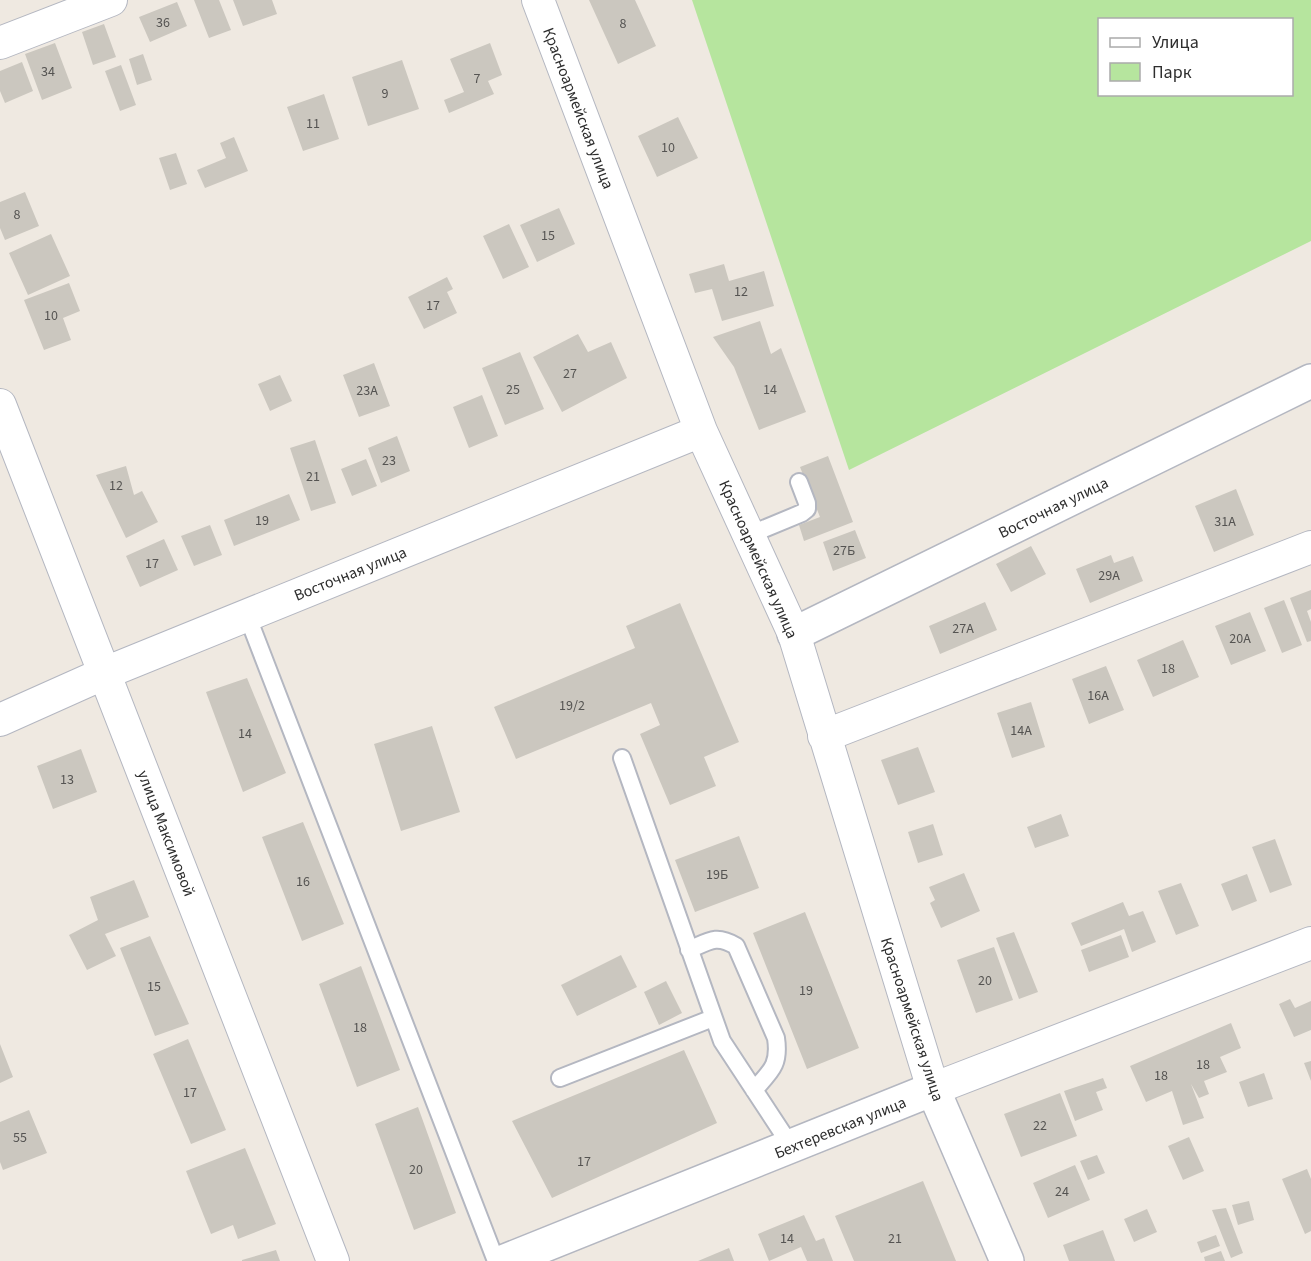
<svg xmlns="http://www.w3.org/2000/svg" width="1311" height="1261" viewBox="0 0 1311 1261" font-family="'Source Sans 3',sans-serif">
	<style>
		.green { fill: #b6e59e; fill-rule: evenodd }
		.building { fill: #cbc7bf }
		.lines { fill: none; stroke-linecap: round; stroke-linejoin: round }
		.lane-casing { stroke: #b4b7c1; stroke-width: 20 }
		.street-casing { stroke: #b4b7c1; stroke-width: 34 }
		.secondary-casing { stroke: #b4b7c1; stroke-width: 36 }
		.lane { stroke: #fff; stroke-width: 16 }
		.street { stroke: #fff; stroke-width: 32 }
		.secondary { stroke: #fff; stroke-width: 33 }
		.labels { text-anchor: middle; stroke-width: 5; stroke-linejoin: round; paint-order: stroke }
		.number-label { font-size: 14px; fill: #555452 }
		.street-label { font-size: 16px; fill: #2e2e2e; stroke: #fff }
	</style>
	<rect width="100%" height="100%" fill="#efe9e1"/>
	<path class="green" d="M 692,0 L 1311,0 L 1311,241 L 849,470 ZM 1100,20 L 1292,20 L 1292,94 L 1100,94 Z"/>
	<path class="building" d="M 194,0 L 219,0 L 231,30 L 209,38 Z
		M 233,0 L 272,0 L 277,14 L 243,26 Z
		M 589,0 L 635,0 L 656,46 L 618,64 Z
		M 177,2 L 187,26 L 150,42 L 139,17 Z
		M 104,24 L 116,57 L 93,65 L 82,32 Z
		M 55,43 L 72,88 L 42,100 L 25,54 Z
		M 490,43 L 502,75 L 488,81 L 494,94 L 449,113 L 444,100 L 464,92 L 450,59 Z
		M 143,54 L 152,80 L 137,85 L 129,59 Z
		M 402,60 L 419,109 L 368,126 L 352,77 Z
		M 22,62 L 33,91 L 5,103 L 0,91 L 0,71 Z
		M 121,65 L 136,105 L 120,111 L 105,71 Z
		M 324,94 L 339,139 L 303,151 L 287,107 Z
		M 678,117 L 698,158 L 657,177 L 638,136 Z
		M 234,137 L 248,171 L 205,188 L 197,170 L 226,158 L 220,143 Z
		M 176,153 L 187,184 L 170,190 L 159,158 Z
		M 25,192 L 39,226 L 5,240 L 0,228 L 0,202 Z
		M 559,208 L 575,244 L 537,262 L 520,225 Z
		M 509,224 L 529,267 L 503,279 L 483,236 Z
		M 51,234 L 70,276 L 28,295 L 9,253 Z
		M 724,264 L 729,281 L 764,271 L 774,306 L 722,321 L 712,289 L 695,293 L 689,274 Z
		M 447,277 L 453,289 L 447,292 L 457,313 L 424,329 L 408,297 Z
		M 69,283 L 80,311 L 63,318 L 71,340 L 44,350 L 24,300 Z
		M 760,321 L 771,354 L 781,348 L 806,412 L 759,430 L 734,367 L 713,337 Z
		M 578,334 L 588,352 L 611,342 L 627,378 L 562,412 L 533,357 Z
		M 520,352 L 544,409 L 505,425 L 482,368 Z
		M 374,363 L 390,406 L 359,417 L 343,375 Z
		M 280,375 L 292,401 L 270,411 L 258,384 Z
		M 482,395 L 498,436 L 469,448 L 453,407 Z
		M 397,436 L 410,471 L 381,483 L 368,448 Z
		M 315,440 L 336,503 L 311,511 L 290,448 Z
		M 828,456 L 853,522 L 804,541 L 799,525 L 820,517 L 800,467 Z
		M 366,459 L 377,486 L 352,496 L 341,469 Z
		M 126,466 L 134,495 L 142,491 L 158,522 L 126,538 L 96,475 Z
		M 1236,489 L 1254,535 L 1214,552 L 1195,506 Z
		M 289,494 L 300,520 L 234,546 L 224,520 Z
		M 210,525 L 222,555 L 194,566 L 181,536 Z
		M 855,530 L 866,558 L 833,571 L 823,542 Z
		M 164,539 L 178,570 L 140,587 L 126,556 Z
		M 1031,546 L 1046,574 L 1011,592 L 996,564 Z
		M 1111,555 L 1114,563 L 1133,556 L 1143,581 L 1090,603 L 1076,569 Z
		M 1311,590 L 1311,609 L 1307,611 L 1311,622 L 1311,641 L 1307,642 L 1290,598 Z
		M 1284,600 L 1302,645 L 1282,653 L 1264,608 Z
		M 985,602 L 997,630 L 940,654 L 929,626 Z
		M 680,603 L 739,742 L 704,757 L 716,786 L 670,805 L 640,734 L 660,725 L 651,703 L 516,759 L 494,707 L 635,648 L 626,626 Z
		M 1250,612 L 1266,651 L 1231,665 L 1215,626 Z
		M 1183,640 L 1199,677 L 1153,697 L 1137,660 Z
		M 1106,666 L 1124,710 L 1089,724 L 1072,679 Z
		M 247,678 L 286,773 L 243,792 L 206,692 Z
		M 1031,702 L 1045,747 L 1012,758 L 997,713 Z
		M 432,726 L 460,812 L 401,831 L 374,744 Z
		M 918,747 L 935,792 L 898,805 L 881,760 Z
		M 81,749 L 97,792 L 53,809 L 37,766 Z
		M 1061,814 L 1069,836 L 1035,848 L 1027,827 Z
		M 303,822 L 344,924 L 302,941 L 262,837 Z
		M 933,824 L 943,855 L 918,863 L 908,832 Z
		M 739,836 L 759,888 L 695,912 L 675,860 Z
		M 1275,839 L 1292,885 L 1270,893 L 1252,847 Z
		M 964,873 L 980,911 L 941,928 L 930,903 L 935,900 L 929,887 Z
		M 1247,874 L 1257,901 L 1232,911 L 1221,884 Z
		M 134,880 L 149,917 L 105,934 L 116,956 L 87,970 L 69,935 L 98,920 L 90,897 Z
		M 1181,883 L 1199,926 L 1176,935 L 1158,891 Z
		M 1123,902 L 1129,916 L 1143,911 L 1156,942 L 1132,952 L 1124,929 L 1081,946 L 1071,923 Z
		M 805,912 L 859,1048 L 807,1069 L 753,933 Z
		M 1014,932 L 1038,992 L 1019,999 L 996,938 Z
		M 1121,935 L 1129,957 L 1089,972 L 1081,950 Z
		M 150,936 L 189,1024 L 155,1036 L 120,948 Z
		M 994,947 L 1013,1000 L 976,1013 L 957,960 Z
		M 621,955 L 637,987 L 577,1016 L 561,985 Z
		M 361,966 L 400,1070 L 357,1087 L 319,984 Z
		M 666,981 L 682,1013 L 659,1025 L 644,992 Z
		M 1290,999 L 1295,1008 L 1311,1001 L 1311,1030 L 1294,1037 L 1279,1004 Z
		M 1231,1023 L 1241,1048 L 1220,1057 L 1227,1072 L 1204,1081 L 1209,1094 L 1199,1098 L 1191,1084 L 1204,1118 L 1183,1125 L 1172,1091 L 1146,1102 L 1130,1066 Z
		M 188,1039 L 226,1130 L 191,1144 L 153,1054 Z
		M 0,1044 L 13,1077 L 0,1083 Z
		M 684,1050 L 717,1123 L 552,1198 L 512,1121 Z
		M 1311,1061 L 1311,1081 L 1304,1063 Z
		M 1264,1073 L 1273,1099 L 1248,1107 L 1239,1082 Z
		M 1103,1078 L 1107,1088 L 1096,1092 L 1103,1110 L 1075,1121 L 1064,1091 Z
		M 1060,1093 L 1077,1136 L 1021,1157 L 1004,1114 Z
		M 418,1107 L 456,1213 L 414,1230 L 375,1124 Z
		M 29,1110 L 47,1153 L 3,1170 L 0,1162 L 0,1122 Z
		M 1189,1137 L 1204,1171 L 1183,1180 L 1168,1146 Z
		M 245,1148 L 276,1224 L 238,1239 L 233,1225 L 211,1234 L 186,1171 Z
		M 1097,1155 L 1105,1173 L 1088,1180 L 1080,1161 Z
		M 1075,1165 L 1090,1200 L 1048,1218 L 1033,1183 Z
		M 1307,1169 L 1311,1179 L 1311,1231 L 1305,1234 L 1282,1179 Z
		M 923,1181 L 956,1261 L 854,1261 L 835,1216 Z
		M 1249,1201 L 1254,1220 L 1238,1225 L 1232,1205 Z
		M 1226,1208 L 1243,1253 L 1231,1258 L 1212,1210 Z
		M 1147,1209 L 1157,1232 L 1134,1242 L 1124,1219 Z
		M 804,1215 L 816,1241 L 824,1238 L 833,1261 L 807,1261 L 801,1247 L 769,1261 L 758,1234 Z
		M 1103,1230 L 1115,1261 L 1069,1261 L 1063,1245 Z
		M 1216,1235 L 1220,1246 L 1201,1253 L 1197,1242 Z
		M 729,1248 L 734,1261 L 698,1261 Z
		M 276,1250 L 280,1261 L 242,1261 L 242,1260 Z
		M 1221,1251 L 1225,1261 L 1205,1261 L 1204,1257 Z"/>
	<g class="lines">
		<defs>
			<path id="lane" d="M 749,535 L 802,513 L 807,509 L 807,503 L 799,482
				M 247,615 L 496,1261
				M 622,758 L 722,1041 L 791,1146
				M 689,950 C 709,941 716,934 736,946 L 776,1038 C 780,1065 771,1071 754,1090
				M 560,1078 L 713,1018"/>
			<path id="street" d="M 538,0 L 701,431 L 794,634 L 933,1089 L 1311,943
				M 0,43 L 111,0
				M 0,405 L 333,1261
				M 0,720 L 105,673 L 701,431
				M 824,736 L 1311,547"/>
			<path id="secondary" d="M 794,634 L 1311,381
				M 505,1261 L 933,1089 L 1007,1261"/>
		</defs>
		<use href="#lane" class="lane-casing"/>
		<use href="#street" class="street-casing"/>
		<use href="#secondary" class="secondary-casing"/>
		<use href="#lane" class="lane"/>
		<use href="#street" class="street"/>
		<use href="#secondary" class="secondary"/>
	</g>
	<g class="labels">
		<g class="number-label">
			<text x="163" y="27">36</text>
			<text x="623" y="28">8</text>
			<text x="48" y="76">34</text>
			<text x="477" y="83">7</text>
			<text x="385" y="98">9</text>
			<text x="313" y="128">11</text>
			<text x="668" y="152">10</text>
			<text x="17" y="219">8</text>
			<text x="548" y="240">15</text>
			<text x="741" y="296">12</text>
			<text x="433" y="310">17</text>
			<text x="51" y="320">10</text>
			<text x="570" y="378">27</text>
			<text x="513" y="394">25</text>
			<text x="770" y="394">14</text>
			<text x="367" y="395">23А</text>
			<text x="389" y="465">23</text>
			<text x="313" y="481">21</text>
			<text x="116" y="490">12</text>
			<text x="262" y="525">19</text>
			<text x="1225" y="526">31А</text>
			<text x="844" y="555">27Б</text>
			<text x="152" y="568">17</text>
			<text x="1109" y="580">29А</text>
			<text x="963" y="633">27А</text>
			<text x="1240" y="643">20А</text>
			<text x="1168" y="673">18</text>
			<text x="1098" y="700">16А</text>
			<text x="572" y="710">19/2</text>
			<text x="1021" y="735">14А</text>
			<text x="245" y="738">14</text>
			<text x="67" y="784">13</text>
			<text x="717" y="879">19Б</text>
			<text x="303" y="886">16</text>
			<text x="985" y="985">20</text>
			<text x="154" y="991">15</text>
			<text x="806" y="995">19</text>
			<text x="360" y="1032">18</text>
			<text x="1203" y="1069">18</text>
			<text x="1161" y="1080">18</text>
			<text x="190" y="1097">17</text>
			<text x="1040" y="1130">22</text>
			<text x="20" y="1142">55</text>
			<text x="584" y="1166">17</text>
			<text x="416" y="1174">20</text>
			<text x="1062" y="1196">24</text>
			<text x="787" y="1243">14</text>
			<text x="895" y="1243">21</text>
		</g>
		<g class="street-label">
			<text transform="translate(579 108) rotate(69)" y="6">Красноармейская улица</text>
			<text transform="translate(1053 507) rotate(-26)" y="6">Восточная улица</text>
			<text transform="translate(759 559) rotate(66)" y="6">Красноармейская улица</text>
			<text transform="translate(350 573) rotate(-22)" y="6">Восточная улица</text>
			<text transform="translate(167 833) rotate(69)" y="6">улица Максимовой</text>
			<text transform="translate(913 1019) rotate(72)" y="6">Красноармейская улица</text>
			<text transform="translate(840 1127) rotate(-22)" y="6">Бехтеревская улица</text>
		</g>
	</g>
	<rect x="1098" y="18" width="195" height="78" fill="#ffffff" stroke="#ababab" stroke-width="1.5"/>
	<rect x="1110" y="38" width="30" height="9" fill="#ffffff" stroke="#ababab" stroke-width="1.5"/>
	<text x="1152" y="48" font-size="18" fill="#2e2e2e">Улица</text>
	<rect x="1110" y="63" width="30" height="18" fill="#b6e59e" stroke="#ababab" stroke-width="1.5"/>
	<text x="1152" y="78" font-size="18" fill="#2e2e2e">Парк</text>
</svg>
